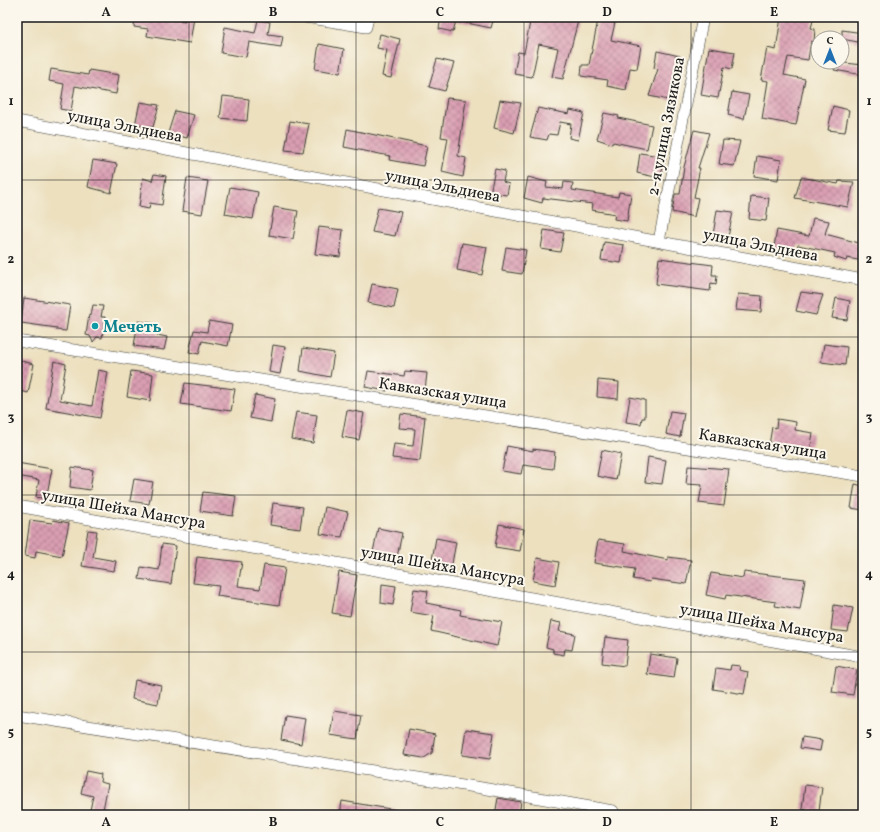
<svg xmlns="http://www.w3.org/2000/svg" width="880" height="832" viewBox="0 0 880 832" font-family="Vollkorn,serif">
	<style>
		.building { fill: url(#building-cross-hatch) }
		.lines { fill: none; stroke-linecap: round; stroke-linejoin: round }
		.minor-casing { stroke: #3b3934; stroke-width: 12 }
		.minor { stroke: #fff; stroke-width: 11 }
		.grid { fill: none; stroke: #1c1c1c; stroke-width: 1; stroke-opacity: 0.55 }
		.culture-dot { fill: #0f9aa8; stroke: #fbf7ec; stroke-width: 1.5 }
		.labels { text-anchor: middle; stroke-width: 4; stroke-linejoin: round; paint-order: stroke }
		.street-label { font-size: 16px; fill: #1c1c1c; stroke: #fbf7ec }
		.culture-label { font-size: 16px; font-weight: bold; fill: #0d838f; stroke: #fbf7ec; text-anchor: start }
		.neatline { fill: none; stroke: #1c1c1c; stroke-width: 1.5 }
		.grid-label { font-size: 13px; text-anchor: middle; font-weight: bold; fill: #1c1c1c }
	</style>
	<defs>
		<pattern id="building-cross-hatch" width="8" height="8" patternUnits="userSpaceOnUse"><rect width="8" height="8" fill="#da9eb2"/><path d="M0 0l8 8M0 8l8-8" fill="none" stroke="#b08090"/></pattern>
	</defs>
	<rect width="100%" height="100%" fill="#fbf7ec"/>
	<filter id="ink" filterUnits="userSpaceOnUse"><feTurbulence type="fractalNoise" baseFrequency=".025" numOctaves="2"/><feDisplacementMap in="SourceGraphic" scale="8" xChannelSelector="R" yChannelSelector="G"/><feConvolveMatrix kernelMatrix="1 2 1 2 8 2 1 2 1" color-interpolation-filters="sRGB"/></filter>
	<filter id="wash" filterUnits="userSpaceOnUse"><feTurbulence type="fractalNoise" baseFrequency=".012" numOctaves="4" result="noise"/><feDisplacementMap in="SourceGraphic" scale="16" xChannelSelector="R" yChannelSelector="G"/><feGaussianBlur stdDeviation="0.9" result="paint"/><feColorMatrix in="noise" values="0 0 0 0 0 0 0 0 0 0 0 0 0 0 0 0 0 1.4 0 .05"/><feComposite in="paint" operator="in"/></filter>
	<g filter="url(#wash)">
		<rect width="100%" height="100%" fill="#ece0bf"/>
		<g id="blocks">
			<path class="building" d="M 135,17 L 161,17 L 185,21 L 185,17 L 194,17 L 190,43 L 147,36 L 148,29 L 134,27 Z
				M 441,17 L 457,17 L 453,32 L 439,29 Z
				M 458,17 L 494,17 L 491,28 L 457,21 Z
				M 531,17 L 579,17 L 563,79 L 552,77 L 558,48 L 539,44 L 532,77 L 514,74 L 518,52 L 524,53 Z
				M 781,17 L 814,17 L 811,28 L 815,29 L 814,42 L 811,41 L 808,60 L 788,57 L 784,75 L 805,79 L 796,125 L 762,119 L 768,81 L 761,80 L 767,48 L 776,50 Z
				M 258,20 L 270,22 L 268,34 L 283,36 L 281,47 L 249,42 L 246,57 L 221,53 L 225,27 L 255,33 Z
				M 598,20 L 615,23 L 611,40 L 641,46 L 637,69 L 630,68 L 626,90 L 607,86 L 608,80 L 581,76 L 582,65 L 589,65 Z
				M 842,30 L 863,33 L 863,43 L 842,39 Z
				M 380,34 L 400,39 L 391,78 L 382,76 L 387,50 L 377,48 Z
				M 319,44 L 344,49 L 340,73 L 315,69 Z
				M 709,48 L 735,52 L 732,69 L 724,67 L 718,98 L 701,95 Z
				M 657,51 L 680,56 L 673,101 L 649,96 L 658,69 L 654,68 Z
				M 437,59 L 454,63 L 445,91 L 429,87 Z
				M 836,62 L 863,65 L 863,75 L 834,70 Z
				M 51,69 L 88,75 L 89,70 L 119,75 L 116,94 L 75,86 L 71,111 L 60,109 L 64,84 L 49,81 Z
				M 732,92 L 749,95 L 744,119 L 728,115 Z
				M 223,96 L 249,99 L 247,121 L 220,118 Z
				M 447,98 L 466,100 L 458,156 L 466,158 L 463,177 L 442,172 L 448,138 L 441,137 Z
				M 500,100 L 521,103 L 514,133 L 494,128 Z
				M 140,102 L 159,105 L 153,127 L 135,125 Z
				M 833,106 L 849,110 L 845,132 L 828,130 Z
				M 538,108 L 569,114 L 570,110 L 584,113 L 578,140 L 569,138 L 571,124 L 560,122 L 557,135 L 549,134 L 547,140 L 530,137 Z
				M 175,111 L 194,115 L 187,138 L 168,133 Z
				M 604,113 L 619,116 L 618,118 L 652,125 L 647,149 L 613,142 L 612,144 L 597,139 Z
				M 290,121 L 309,124 L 303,152 L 285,150 Z
				M 347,129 L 427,146 L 423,166 L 389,160 L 390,156 L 344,147 Z
				M 694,130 L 709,133 L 698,168 L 700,168 L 694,197 L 698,198 L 694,217 L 672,212 L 675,194 L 680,194 L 684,167 Z
				M 723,140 L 740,141 L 734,166 L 719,164 Z
				M 640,153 L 666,157 L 660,178 L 637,173 Z
				M 757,156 L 781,160 L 778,180 L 754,176 Z
				M 93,160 L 117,164 L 111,193 L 88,187 Z
				M 495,169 L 505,171 L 503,182 L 509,184 L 507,195 L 490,193 Z
				M 154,174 L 166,176 L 162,205 L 150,203 L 149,209 L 139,207 L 143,178 L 152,181 Z
				M 528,177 L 547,182 L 546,187 L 563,189 L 564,182 L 573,183 L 572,190 L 618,197 L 619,192 L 631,194 L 627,221 L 614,219 L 615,214 L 592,210 L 593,204 L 543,198 L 542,203 L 524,198 Z
				M 801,177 L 838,184 L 839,181 L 854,182 L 848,207 L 795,198 Z
				M 187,178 L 208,181 L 202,214 L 182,211 Z
				M 230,187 L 258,192 L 253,219 L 225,214 Z
				M 751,196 L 769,198 L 766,221 L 749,219 Z
				M 274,207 L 298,211 L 293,239 L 269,235 Z
				M 378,208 L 401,212 L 395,236 L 372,232 Z
				M 717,210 L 733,212 L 728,237 L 713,235 Z
				M 813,218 L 829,221 L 825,234 L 863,244 L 863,261 L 847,258 L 846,261 L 834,257 L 835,253 L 798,245 L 797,250 L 793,249 L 792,256 L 773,252 L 777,230 L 809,236 Z
				M 319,227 L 343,230 L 340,257 L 315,254 Z
				M 544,230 L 564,233 L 560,252 L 541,249 Z
				M 604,242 L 624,245 L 621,263 L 601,260 Z
				M 462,243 L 487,247 L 482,275 L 457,270 Z
				M 506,247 L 526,250 L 522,274 L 502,271 Z
				M 659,258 L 713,265 L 712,275 L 717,275 L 716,284 L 711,283 L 710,291 L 656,284 Z
				M 372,284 L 398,289 L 394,308 L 368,303 Z
				M 801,292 L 823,295 L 816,315 L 796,311 Z
				M 738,294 L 762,296 L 761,312 L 736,310 Z
				M 24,298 L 70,305 L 66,331 L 56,330 L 57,328 L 21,323 Z
				M 836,298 L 850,301 L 847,320 L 832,318 Z
				M 93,305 L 103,306 L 101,317 L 105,317 L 102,338 L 97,337 L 93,342 L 90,336 L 86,335 L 89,315 L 91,315 Z
				M 138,321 L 158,324 L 157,335 L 167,337 L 164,350 L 134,346 Z
				M 209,321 L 232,325 L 228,346 L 202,341 L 199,354 L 189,352 L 194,330 L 207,332 Z
				M 824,344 L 847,347 L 845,365 L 821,362 Z
				M 273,345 L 285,347 L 280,374 L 269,372 Z
				M 303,348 L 334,353 L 330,377 L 300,371 Z
				M 17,360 L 34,364 L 28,393 L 17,390 Z
				M 54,361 L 66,364 L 60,400 L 92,406 L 98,370 L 108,372 L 100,418 L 46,408 Z
				M 131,371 L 153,374 L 150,401 L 127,397 Z
				M 368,371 L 404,376 L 405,371 L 427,373 L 425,390 L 388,386 L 387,391 L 365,387 Z
				M 598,380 L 619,382 L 618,399 L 597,397 Z
				M 185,383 L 235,389 L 231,411 L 181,404 Z
				M 255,395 L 275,399 L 271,422 L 250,418 Z
				M 630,397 L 645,400 L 645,418 L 642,418 L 641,424 L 626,422 Z
				M 347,410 L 364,413 L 359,440 L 342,437 Z
				M 670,411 L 684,413 L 680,437 L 666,434 Z
				M 296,412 L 317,415 L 313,443 L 291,439 Z
				M 401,414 L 425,417 L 420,461 L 392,458 L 394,444 L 413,446 L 415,429 L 399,428 Z
				M 777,419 L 796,422 L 795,430 L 813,433 L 809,456 L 795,454 L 796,449 L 769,445 L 772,427 L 776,428 Z
				M 507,446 L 533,451 L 533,449 L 555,452 L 553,469 L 523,465 L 521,474 L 502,471 Z
				M 602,450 L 621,454 L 616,480 L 597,476 Z
				M 648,457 L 666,460 L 662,484 L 645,482 Z
				M 17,463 L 52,469 L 46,499 L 36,497 L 39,480 L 17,476 Z
				M 688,466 L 729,469 L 724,506 L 699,503 L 702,485 L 686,484 Z
				M 72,467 L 93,470 L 90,490 L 70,487 Z
				M 134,479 L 153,482 L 149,504 L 130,501 Z
				M 855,484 L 863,486 L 863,510 L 851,508 Z
				M 203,492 L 236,496 L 233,516 L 200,511 Z
				M 273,503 L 303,507 L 300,529 L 270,525 Z
				M 325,507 L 348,512 L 342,537 L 320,534 Z
				M 30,520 L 52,523 L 53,520 L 69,523 L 62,556 L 36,551 L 35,558 L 25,556 Z
				M 499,524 L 524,529 L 520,551 L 495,547 Z
				M 378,528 L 402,533 L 396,562 L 372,557 Z
				M 88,530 L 97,531 L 93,557 L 116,561 L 114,571 L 82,566 Z
				M 436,538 L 456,542 L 451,569 L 431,565 Z
				M 598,540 L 625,544 L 624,551 L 668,560 L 668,557 L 691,560 L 686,584 L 651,579 L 650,582 L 633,579 L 635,569 L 594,563 Z
				M 162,544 L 176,546 L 171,584 L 139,579 L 141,567 L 159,570 Z
				M 197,557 L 242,562 L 238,586 L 260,589 L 264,565 L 285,568 L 279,605 L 217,596 L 219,586 L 193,583 Z
				M 537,558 L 559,562 L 555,585 L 533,581 Z
				M 339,572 L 357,575 L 350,616 L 332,613 Z
				M 744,572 L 805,579 L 800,610 L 775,606 L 776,602 L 726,595 L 725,599 L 706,595 L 711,573 L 743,578 Z
				M 382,584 L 396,586 L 393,605 L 381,603 Z
				M 414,589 L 428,591 L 426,603 L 461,610 L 460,615 L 502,622 L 497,646 L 431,631 L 434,616 L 410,612 Z
				M 834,605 L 853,608 L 848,632 L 831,630 Z
				M 551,621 L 561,623 L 559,631 L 575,634 L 572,650 L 565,649 L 564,655 L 553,653 L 553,649 L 546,647 Z
				M 605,637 L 628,640 L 625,666 L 602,663 Z
				M 650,654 L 677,658 L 674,678 L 647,674 Z
				M 731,665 L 740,666 L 739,670 L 748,672 L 744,694 L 713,689 L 716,668 L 730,670 Z
				M 836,666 L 857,670 L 853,695 L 832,692 Z
				M 135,680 L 161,685 L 158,704 L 132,699 Z
				M 334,711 L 361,715 L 357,739 L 330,735 Z
				M 285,715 L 305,718 L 301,744 L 281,740 Z
				M 409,729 L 435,734 L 432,753 L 424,758 L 404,755 Z
				M 466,729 L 494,733 L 490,759 L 462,755 Z
				M 802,737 L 822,740 L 820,751 L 800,748 Z
				M 86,771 L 101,774 L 100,782 L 108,784 L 102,815 L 89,815 L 93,796 L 81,793 Z
				M 805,785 L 822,787 L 819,811 L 802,809 Z
				M 498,798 L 521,802 L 519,815 L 495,815 Z
				M 342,801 L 396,810 L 396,815 L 340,815 Z"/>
		</g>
	</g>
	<g filter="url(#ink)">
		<use href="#blocks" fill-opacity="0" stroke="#3b3934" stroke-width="1"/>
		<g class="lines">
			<defs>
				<path id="minor" d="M 305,17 L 366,27 L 368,17
					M 17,121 L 863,280
					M 659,241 L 703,17
					M 17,341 L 863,476
					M 17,506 L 863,657
					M 17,715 L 482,788 L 613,811"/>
			</defs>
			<use href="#minor" class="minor-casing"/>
			<use href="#minor" class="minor"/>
		</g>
	</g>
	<path class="grid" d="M 189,17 L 189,815M 356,17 L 356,815M 524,17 L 524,815M 691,17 L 691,815M 17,180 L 863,180M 17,337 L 863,337M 17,495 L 863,495M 17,652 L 863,652"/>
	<circle class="culture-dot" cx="95" cy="326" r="4"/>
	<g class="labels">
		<g class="street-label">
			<text transform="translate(125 125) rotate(11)" y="6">улица Эльдиева</text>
			<text transform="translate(665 126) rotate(-79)" y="6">2-я улица Зязикова</text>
			<text transform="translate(443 185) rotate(11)" y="6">улица Эльдиева</text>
			<text transform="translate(761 244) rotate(11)" y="6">улица Эльдиева</text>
			<text transform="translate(443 392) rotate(9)" y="6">Кавказская улица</text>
			<text transform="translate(763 443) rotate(9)" y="6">Кавказская улица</text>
			<text transform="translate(124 508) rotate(10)" y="6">улица Шейха Мансура</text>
			<text transform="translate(443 565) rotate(10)" y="6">улица Шейха Мансура</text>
			<text transform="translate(762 622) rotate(10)" y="6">улица Шейха Мансура</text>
		</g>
		<g class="culture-label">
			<text x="103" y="332">Мечеть</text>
		</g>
	</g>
	<rect width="880" height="832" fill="none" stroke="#fbf7ec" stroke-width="44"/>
	<g transform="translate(830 50)"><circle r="19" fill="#fbf7ec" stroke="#a29f99"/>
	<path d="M0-3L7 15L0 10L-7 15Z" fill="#1f6fb2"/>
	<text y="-6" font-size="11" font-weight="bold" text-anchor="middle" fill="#1c1c1c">С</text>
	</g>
	<rect x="22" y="22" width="836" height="788" class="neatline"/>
	<g class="grid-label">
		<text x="106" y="16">A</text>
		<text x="273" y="16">B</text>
		<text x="440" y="16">C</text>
		<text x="607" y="16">D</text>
		<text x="774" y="16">E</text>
		<text x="11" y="105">1</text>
		<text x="869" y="105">1</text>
		<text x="11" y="263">2</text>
		<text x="869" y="263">2</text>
		<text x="11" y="421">3</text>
		<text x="869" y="421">3</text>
		<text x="11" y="578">4</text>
		<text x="869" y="578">4</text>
		<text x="11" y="736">5</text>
		<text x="869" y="736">5</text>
		<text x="106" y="826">A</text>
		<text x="273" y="826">B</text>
		<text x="440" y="826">C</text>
		<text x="607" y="826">D</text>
		<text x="774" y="826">E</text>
	</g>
</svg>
